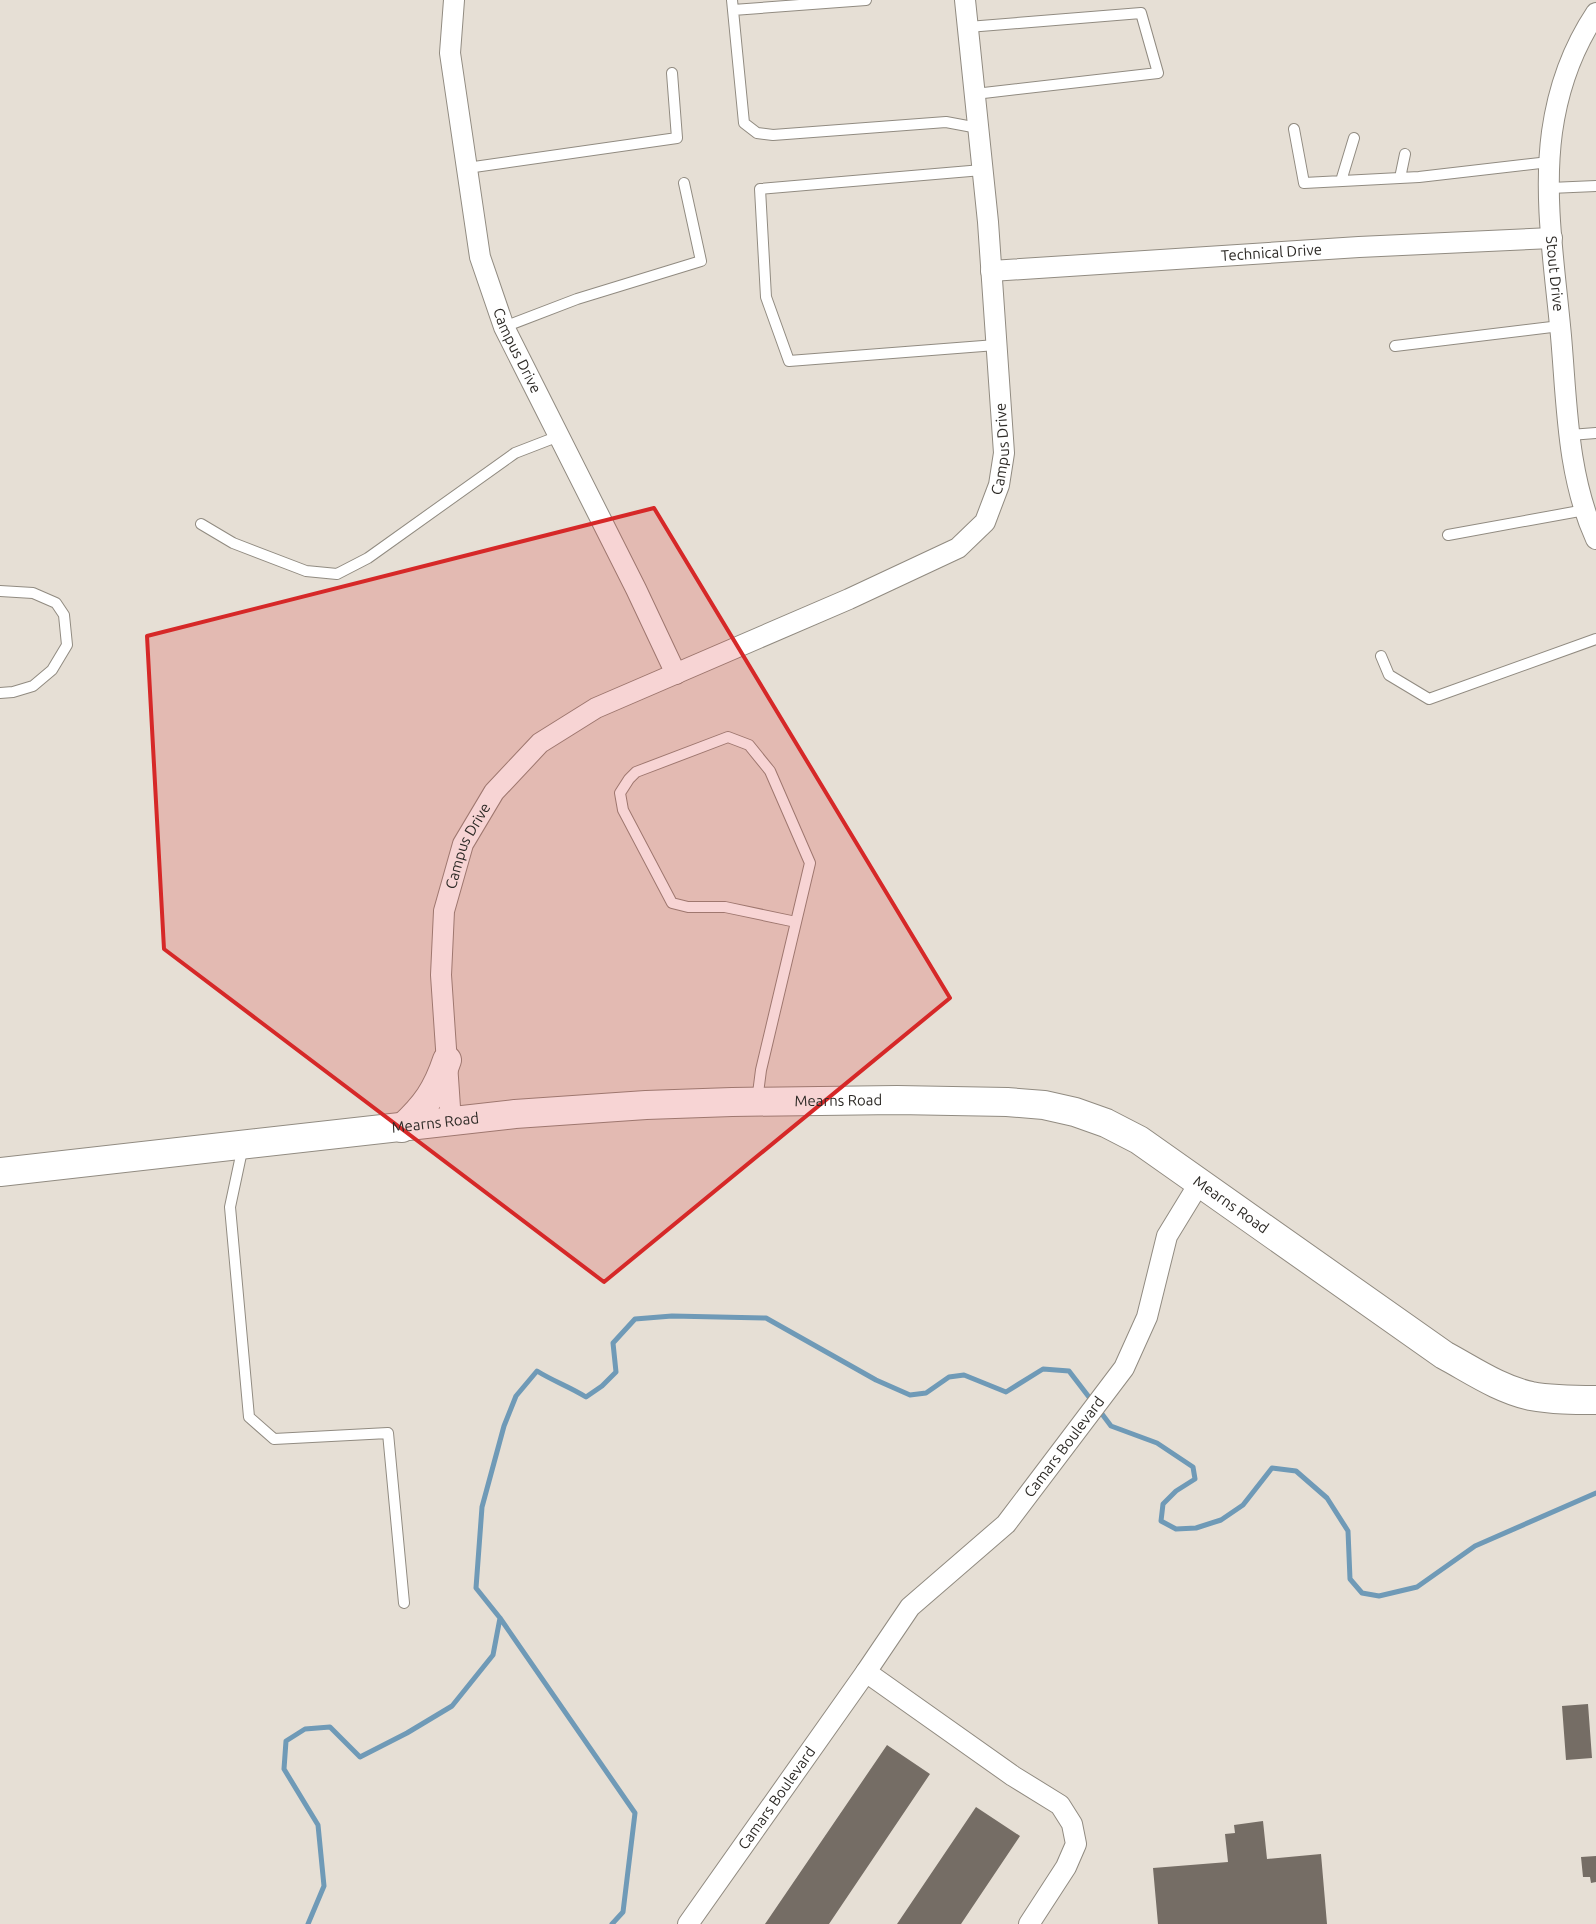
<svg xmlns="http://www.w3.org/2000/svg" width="1596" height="1924" viewBox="0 0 1596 1924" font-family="Ubuntu,sans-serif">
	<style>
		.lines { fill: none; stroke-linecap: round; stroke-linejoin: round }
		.stream { stroke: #6f9ab7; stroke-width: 5 }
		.building { fill: #756d65 }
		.lane-casing { stroke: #918b81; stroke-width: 12 }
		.street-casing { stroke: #918b81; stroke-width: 22 }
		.secondary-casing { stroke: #918b81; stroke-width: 30 }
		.lane { stroke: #fff; stroke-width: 10 }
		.street { stroke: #fff; stroke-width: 20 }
		.secondary { stroke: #fff; stroke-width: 28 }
		.marked { fill: #d62828; fill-opacity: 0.2; stroke: #d62828; stroke-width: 4; stroke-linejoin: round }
		.labels { text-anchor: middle; stroke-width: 5; stroke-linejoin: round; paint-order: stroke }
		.street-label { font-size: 15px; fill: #2d2a26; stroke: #e6dfd5 }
	</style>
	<rect width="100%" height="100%" fill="#e6dfd5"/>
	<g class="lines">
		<path class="stream" d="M 1099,1410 L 1111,1426 L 1157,1443 L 1193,1467 L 1195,1479 L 1176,1491 L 1163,1504 L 1161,1521 L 1176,1529 L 1196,1528 L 1221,1520 L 1243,1505 L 1272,1468 L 1296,1471 L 1327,1498 L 1348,1531 L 1350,1579 L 1362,1593 L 1379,1596 L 1417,1587 L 1475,1546 L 1596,1493
			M 308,1924 L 324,1886 L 318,1825 L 284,1769 L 286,1741 L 305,1729 L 330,1727 L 360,1757 L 407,1733 L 452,1706 L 493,1655 L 500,1618
			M 612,1924 L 623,1912 L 635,1813 L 500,1618 L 476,1588 L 482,1507 L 504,1426 L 516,1396 L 537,1371 C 553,1381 570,1387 586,1397 L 602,1386 L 616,1372 L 613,1343 L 635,1319 L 672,1316 L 766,1318 L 876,1380 L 910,1395 L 926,1393 L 949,1377 L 964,1375 L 1006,1392 L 1043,1369 L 1069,1371 L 1092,1401"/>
	</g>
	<path class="building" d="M 1588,1704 L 1592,1758 L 1566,1760 L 1562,1706 Z
		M 887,1745 L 930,1774 L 829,1924 L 765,1924 Z
		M 976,1807 L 1020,1836 L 961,1924 L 897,1924 Z
		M 1263,1821 L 1267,1859 L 1321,1854 L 1327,1924 L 1158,1924 L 1153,1868 L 1228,1862 L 1225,1834 L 1235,1833 L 1234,1825 Z
		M 1596,1856 L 1596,1882 L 1591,1883 L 1590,1877 L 1583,1877 L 1581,1857 Z"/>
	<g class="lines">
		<defs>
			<path id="lane" d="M 732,0 L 744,123 L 757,133 L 773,135 L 946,122 L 978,128
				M 733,10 L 866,0
				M 968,27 L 1141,13 L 1158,73 L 975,94
				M 1294,129 L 1304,183 L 1419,177 L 1549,162
				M 467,168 L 677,138 L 672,73
				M 982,170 L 760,189 L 766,297 L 789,361 L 996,345
				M 1400,178 L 1405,154
				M 1341,181 L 1354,138
				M 1550,188 L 1596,186
				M 504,327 L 577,299 L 701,261 L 684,183
				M 1395,346 L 1560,326
				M 1570,435 L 1596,433
				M 201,524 L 233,543 L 306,571 L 337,574 L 368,558 L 515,453 L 559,436
				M 1448,535 L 1585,510
				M 0,591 L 33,593 L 56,603 L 64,615 L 67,645 L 52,670 L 33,686 L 13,692 L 0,693
				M 1381,656 L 1389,675 L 1429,699 L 1596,639
				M 757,1101 L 761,1070 L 810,863 L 770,771 L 749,745 L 728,737 L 636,772 L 629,779 L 620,793 L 623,810 L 672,903 L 688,907 L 725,907 L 796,922
				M 243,1146 L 230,1207 L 249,1417 L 274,1439 L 388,1433 L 404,1603"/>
			<g id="street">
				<path id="s1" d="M 454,0 L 450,53 L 480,257 L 504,327 L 636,589 L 676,674"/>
				<path id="s2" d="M 1596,13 C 1572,49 1558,89 1552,132 C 1543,199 1555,269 1561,336 C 1567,404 1567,476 1596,539"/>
				<path id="s3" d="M 991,271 L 1359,247 L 1552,238"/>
				<path id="s4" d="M 451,1122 L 441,975 L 444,911 L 463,844 L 494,792 L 540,743 L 596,708 L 849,599 L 958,548 L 985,522 L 999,485 L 1004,453 L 988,222 L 965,0"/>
				<path id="s5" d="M 866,1672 L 910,1607 L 1006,1524 L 1124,1368 L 1147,1317 L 1167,1236 L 1200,1182"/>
				<path id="s6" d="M 688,1924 L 866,1672 L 1013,1776 L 1060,1805 L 1072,1824 L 1076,1844 L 1066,1867 L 1029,1924"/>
			</g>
			<g id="secondary">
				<path d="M 402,1128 C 426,1106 437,1090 447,1060"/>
				<path id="s7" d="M 0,1172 L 515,1114 L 646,1105 L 732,1102 L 897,1100 L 1007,1102 L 1044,1105 L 1075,1112 L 1106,1123 L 1139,1140 L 1444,1355 C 1472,1370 1499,1389 1531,1396 C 1552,1400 1574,1400 1596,1400"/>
			</g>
		</defs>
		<use href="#lane" class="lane-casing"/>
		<use href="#street" class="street-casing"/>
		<use href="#secondary" class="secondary-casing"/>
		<use href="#lane" class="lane"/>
		<use href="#street" class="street"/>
		<use href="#secondary" class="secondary"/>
	</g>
	<path class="marked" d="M 654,508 L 950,998 L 604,1282 L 164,949 L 147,636 Z"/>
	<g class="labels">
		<g class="street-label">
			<text dy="5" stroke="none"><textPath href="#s3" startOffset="281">Technical Drive</textPath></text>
			<text dy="5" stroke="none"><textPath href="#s2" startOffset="270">Stout Drive</textPath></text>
			<text dy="5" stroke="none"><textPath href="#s1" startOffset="360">Campus Drive</textPath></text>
			<text dy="5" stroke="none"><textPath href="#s4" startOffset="984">Campus Drive</textPath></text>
			<text dy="5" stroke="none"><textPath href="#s4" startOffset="281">Campus Drive</textPath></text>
			<text dy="5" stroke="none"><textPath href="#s7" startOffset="842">Mearns Road</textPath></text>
			<text dy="5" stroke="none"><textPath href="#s7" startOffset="438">Mearns Road</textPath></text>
			<text dy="5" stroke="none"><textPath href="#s7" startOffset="1262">Mearns Road</textPath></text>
			<text dy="5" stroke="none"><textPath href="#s5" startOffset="302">Camars Boulevard</textPath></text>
			<text dy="5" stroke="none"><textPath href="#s6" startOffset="154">Camars Boulevard</textPath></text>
		</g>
	</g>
</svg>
